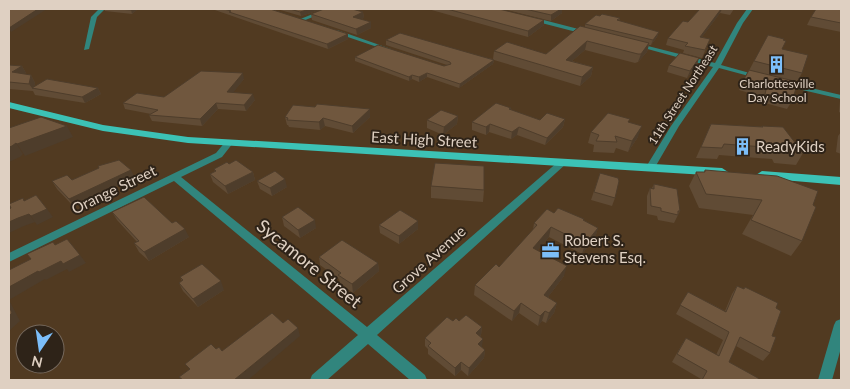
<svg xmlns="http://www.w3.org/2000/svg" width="850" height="389" viewBox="0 0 850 389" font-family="Lato,sans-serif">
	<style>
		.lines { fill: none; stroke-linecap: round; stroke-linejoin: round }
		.minor { fill: #31857d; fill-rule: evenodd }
		.tertiary { fill: #31857d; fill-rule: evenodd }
		.primary { fill: #3cc2b6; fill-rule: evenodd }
		.wall { fill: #604b35 }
		.shaded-wall { fill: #4e3d2b }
		.building { fill: #70573e; stroke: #4e3d2b }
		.labels { text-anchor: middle; stroke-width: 4; stroke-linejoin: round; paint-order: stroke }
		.far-poi-label { font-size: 12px; fill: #dfd0c2; stroke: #2e2318 }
		.far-street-label { font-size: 12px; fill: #dfd0c2; stroke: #2e2318 }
		.street-label { font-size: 15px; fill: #dfd0c2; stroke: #2e2318 }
		.poi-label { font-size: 15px; fill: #dfd0c2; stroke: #2e2318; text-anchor: start }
		.near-street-label { font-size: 18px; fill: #dfd0c2; stroke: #2e2318 }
	</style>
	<rect width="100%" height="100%" fill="#513a21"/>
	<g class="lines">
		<path class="minor" d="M 99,9 L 105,9 L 97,17 L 89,49 L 84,50 L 91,17 Z
			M 325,9 L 332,9 L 303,21 L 298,20 Z
			M 747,9 L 753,9 L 743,23 L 721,65 L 764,77 L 760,79 L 719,68 L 679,126 L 654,169 L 648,169 L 646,167 L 671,126 L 713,67 L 633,45 L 636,43 L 715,63 L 737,23 Z
			M 532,17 L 590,32 L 591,33 L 588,35 L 530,20 L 530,18 Z
			M 333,30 L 337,30 L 391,49 L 386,50 L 333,32 Z
			M 781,81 L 841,95 L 841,99 L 781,85 Z
			M 229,140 L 233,143 L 222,157 L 181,177 L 367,327 L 559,161 L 565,161 L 567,163 L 377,335 L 425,375 L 427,380 L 410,380 L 368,344 L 327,380 L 310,380 L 312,375 L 358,335 L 174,181 L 9,262 L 9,253 L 216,153 L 226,141 Z"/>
		<path class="tertiary" d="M 841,319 L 841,348 L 832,380 L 818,380 L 834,325 L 836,321 Z"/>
		<path class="primary" d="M 9,102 L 103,125 L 188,137 L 722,168 L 728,172 L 722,176 L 188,143 L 103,131 L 9,108 Z
			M 762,171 L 841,177 L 841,185 L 758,178 L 756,175 Z"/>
	</g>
	<path class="wall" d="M 104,9 L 138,9 L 132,14 L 105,11 Z
		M 212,9 L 270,9 L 348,34 L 348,39 L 328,49 Z
		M 277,9 L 323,9 L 301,16 Z
		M 428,9 L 499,9 L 544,20 L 544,25 L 528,37 Z
		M 503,9 L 562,9 L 562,13 L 551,21 Z
		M 700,9 L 734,9 L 730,15 L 720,13 L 702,37 L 710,39 L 702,58 L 683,53 L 684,50 L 666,45 L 668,38 L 688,22 Z
		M 841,9 L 841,32 L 807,25 L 811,17 Z
		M 363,12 L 364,18 L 360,19 L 371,22 L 371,28 L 357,35 L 312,20 L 311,14 Z
		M 600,16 L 620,18 L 619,21 L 659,32 L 657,37 L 651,45 L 649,45 L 647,52 L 638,62 L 635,63 L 585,50 L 572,61 L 593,67 L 591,76 L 580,86 L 494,60 L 493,64 L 459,88 L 427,77 L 419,82 L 412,79 L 409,81 L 355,61 L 355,57 L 444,66 L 447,65 L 386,45 L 386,40 L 493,59 L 494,51 L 546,54 L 585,27 L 585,24 Z
		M 783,40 L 782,49 L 802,73 L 797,82 L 792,101 L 787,109 L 761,102 L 762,97 L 739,90 L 754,61 Z
		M 9,65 L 22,66 L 26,73 L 24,74 L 31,75 L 35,83 L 34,87 L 98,88 L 101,94 L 85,103 L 35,95 L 33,91 L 9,89 Z
		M 669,65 L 697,65 L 687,78 L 667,72 Z
		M 244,79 L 233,92 L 255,100 L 246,111 L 218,109 L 202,126 L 152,121 L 149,115 L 151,114 L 125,109 L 123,103 L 164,97 Z
		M 841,98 L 841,113 L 839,112 L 840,101 Z
		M 511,108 L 511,110 L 540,120 L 565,119 L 563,127 L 545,145 L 517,135 L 511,139 L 489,132 L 486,135 L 472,130 L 472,122 Z
		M 458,116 L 457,124 L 443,135 L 427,128 L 427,120 Z
		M 285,117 L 370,117 L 353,133 L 325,126 L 320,130 L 289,127 L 288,125 L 287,125 Z
		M 629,122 L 638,137 L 628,152 L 616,148 L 614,153 L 593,152 L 594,145 L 588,143 L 591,132 Z
		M 711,124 L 761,127 L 762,126 L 803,153 L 796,165 L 774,163 L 772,159 L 719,155 L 717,159 L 696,158 Z
		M 841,132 L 841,154 L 836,152 L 838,136 Z
		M 229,164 L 253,172 L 255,180 L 228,194 L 213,182 L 210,174 L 215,171 L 214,169 Z
		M 98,166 L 135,178 L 74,207 L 57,189 L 52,181 L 72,180 L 99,168 Z
		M 705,170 L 813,205 L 802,241 L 791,256 L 742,234 L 753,215 L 699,208 L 689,186 L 696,172 L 704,172 Z
		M 600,173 L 615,198 L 612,206 L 591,200 Z
		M 257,181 L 287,187 L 272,196 L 260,189 Z
		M 654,184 L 680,211 L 674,223 L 658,220 L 657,216 L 647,214 L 647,196 L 650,188 L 652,188 Z
		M 431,186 L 484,190 L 483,202 L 431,198 Z
		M 112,212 L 172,223 L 189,237 L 149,261 L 139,252 L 134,243 L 137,242 L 117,220 Z
		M 554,213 L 583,220 L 598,228 L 595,238 L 582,254 L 549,237 L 537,251 L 564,276 L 548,297 L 557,303 L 554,313 L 546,323 L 542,321 L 538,326 L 519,313 L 512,321 L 474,295 L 475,285 L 499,267 L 533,230 L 534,223 Z
		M 282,217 L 316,228 L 300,238 L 284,226 Z
		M 379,225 L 418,229 L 399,244 L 380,233 Z
		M 319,257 L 378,263 L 379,271 L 353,293 L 340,283 L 339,279 L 320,265 Z
		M 180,277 L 224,290 L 198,307 L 183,291 L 179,283 L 182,281 Z
		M 737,286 L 744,289 L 745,287 L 776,308 L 770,353 L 763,361 L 736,346 L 729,362 L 759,380 L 700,380 L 701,379 L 672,362 L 681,346 L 686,338 L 716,355 L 723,340 L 676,314 L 688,292 L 725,311 L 732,294 Z
		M 453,321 L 459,321 L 482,327 L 481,335 L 480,336 L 482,347 L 485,350 L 484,358 L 468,376 L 461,370 L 455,376 L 428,354 L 428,349 L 425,346 L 425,338 Z"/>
	<path class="shaded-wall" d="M 38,9 L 47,9 L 11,32 L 9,28 Z
		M 132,9 L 138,9 L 132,14 L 131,10 Z
		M 310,9 L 323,9 L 301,16 L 300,12 Z
		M 561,9 L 562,9 L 562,13 L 551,21 L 551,15 Z
		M 721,9 L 722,9 L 720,13 L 697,44 L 700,37 Z
		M 363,12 L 364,18 L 353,22 L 353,17 Z
		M 544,20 L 544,25 L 528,37 L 528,31 Z
		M 371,22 L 371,28 L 357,35 L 356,29 Z
		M 659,32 L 657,37 L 651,45 L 653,40 Z
		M 348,34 L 348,39 L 328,49 L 327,44 Z
		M 587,41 L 585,50 L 564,68 L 566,60 Z
		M 649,43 L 647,52 L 638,62 L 641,54 Z
		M 699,58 L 697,65 L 687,78 L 690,71 Z
		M 494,60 L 493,64 L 459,88 L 460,84 Z
		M 22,66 L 26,73 L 16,79 L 12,72 Z
		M 593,67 L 591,76 L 580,86 L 582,77 Z
		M 243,73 L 244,79 L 229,98 L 227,92 Z
		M 427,73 L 427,77 L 419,82 L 419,77 Z
		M 31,75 L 35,83 L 34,89 L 32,88 L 29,84 Z
		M 412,75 L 412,79 L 409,81 L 409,77 Z
		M 98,88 L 101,94 L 85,103 L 82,97 Z
		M 253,94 L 255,100 L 246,111 L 244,105 Z
		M 216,103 L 218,109 L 202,126 L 200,119 Z
		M 370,109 L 370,117 L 353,133 L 352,126 Z
		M 458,116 L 457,124 L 443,135 L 444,127 Z
		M 323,118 L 325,126 L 320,130 L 319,122 Z
		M 565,119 L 563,127 L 545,145 L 547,138 Z
		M 490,124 L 489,132 L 486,135 L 486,127 Z
		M 67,126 L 73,137 L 25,156 L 17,144 Z
		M 642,126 L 638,137 L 628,152 L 632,141 Z
		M 519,127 L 517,135 L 511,139 L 512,132 Z
		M 16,143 L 23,154 L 20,157 L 9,162 L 9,147 Z
		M 131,170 L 135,178 L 74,207 L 69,199 Z
		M 253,172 L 255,180 L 228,194 L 225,186 Z
		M 285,179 L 287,187 L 272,196 L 270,188 Z
		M 47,209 L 53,217 L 37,225 L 31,216 Z
		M 29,214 L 35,222 L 24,226 L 9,233 L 9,222 L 18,218 Z
		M 315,220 L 316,228 L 300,238 L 298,230 Z
		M 418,221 L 418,229 L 399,244 L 399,236 Z
		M 551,227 L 549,237 L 531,258 L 533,248 Z
		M 598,228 L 595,238 L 582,254 L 585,244 Z
		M 185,229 L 189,237 L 149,261 L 144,252 Z
		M 80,255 L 86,263 L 69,272 L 67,269 L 46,280 L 45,279 L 9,300 L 20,321 L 9,331 L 9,287 L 38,271 L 61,261 Z
		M 378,263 L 379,271 L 353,293 L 352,284 Z
		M 567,266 L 564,276 L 542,305 L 544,295 Z
		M 221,281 L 224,290 L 198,307 L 193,299 Z
		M 521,303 L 519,313 L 512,321 L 514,311 Z
		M 557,303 L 554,313 L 546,323 L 549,313 Z
		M 545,311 L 542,321 L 538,326 L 540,316 Z
		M 482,327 L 481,335 L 475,341 L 476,333 Z
		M 298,328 L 300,336 L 248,380 L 234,380 Z
		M 483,339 L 482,347 L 477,352 L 478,344 Z
		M 485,350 L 484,358 L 468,376 L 469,368 Z
		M 461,362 L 461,370 L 455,376 L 455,368 Z"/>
	<path class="building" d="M 9,9 L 38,9 L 9,28 Z
		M 119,9 L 132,9 L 131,10 Z
		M 224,9 L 270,9 L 348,34 L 327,44 L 229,12 L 231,11 Z
		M 290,9 L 310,9 L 300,12 Z
		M 324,9 L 352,9 L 363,12 L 353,17 L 371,22 L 356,29 L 311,14 Z
		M 447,9 L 499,9 L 544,20 L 528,31 Z
		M 525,9 L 561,9 L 551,15 Z
		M 700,9 L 721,9 L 700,37 L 710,39 L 705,50 L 685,46 L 688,43 L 668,38 L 683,21 L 688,22 Z
		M 816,9 L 841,9 L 841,23 L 811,17 Z
		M 602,14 L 620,18 L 617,20 L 659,32 L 653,40 L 585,24 L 596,15 L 600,16 Z
		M 580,26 L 649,43 L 641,54 L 638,54 L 587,41 L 566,60 L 593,67 L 582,77 L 494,51 L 507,42 L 546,54 Z
		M 400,33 L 494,60 L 460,84 L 427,73 L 419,77 L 412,75 L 409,77 L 355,57 L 378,45 L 444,66 L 451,64 L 450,62 L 386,40 Z
		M 768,35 L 784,39 L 783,40 L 786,41 L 782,49 L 808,55 L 802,73 L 754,61 Z
		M 680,53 L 699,58 L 690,71 L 669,65 Z
		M 9,65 L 22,66 L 12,72 L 31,75 L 29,84 L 9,82 Z
		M 749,70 L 798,82 L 792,101 L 765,94 L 766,90 L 742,83 Z
		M 201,71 L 243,73 L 227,92 L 253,94 L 244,105 L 216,103 L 200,119 L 149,115 L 158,110 L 123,103 L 137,93 L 164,97 Z
		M 47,79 L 98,88 L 82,97 L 32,88 Z
		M 496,103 L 511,108 L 509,109 L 540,120 L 547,113 L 565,119 L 547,138 L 519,127 L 512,132 L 490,124 L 486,127 L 472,122 Z
		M 317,104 L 370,109 L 352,126 L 323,118 L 319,122 L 287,120 L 288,118 L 285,117 L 293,105 L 315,107 Z
		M 441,110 L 458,116 L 444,127 L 427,120 Z
		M 608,113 L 630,119 L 628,122 L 642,126 L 632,141 L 615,136 L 617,142 L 596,141 L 599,135 L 591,132 Z
		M 41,117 L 67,126 L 17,144 L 16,143 L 12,146 L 9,147 L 9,128 Z
		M 711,124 L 763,127 L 762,126 L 783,127 L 803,153 L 781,152 L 778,148 L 724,144 L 722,148 L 701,147 Z
		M 119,160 L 131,170 L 69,199 L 52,181 L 67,175 L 72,180 L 99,168 L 98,166 Z
		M 236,160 L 253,172 L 225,186 L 210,174 L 216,171 L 214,169 L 227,162 L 229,164 Z
		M 435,163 L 484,166 L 484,190 L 431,186 Z
		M 705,170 L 777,176 L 818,191 L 813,205 L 816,207 L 802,241 L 751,220 L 762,200 L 706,194 L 696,172 L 705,172 Z
		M 275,171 L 285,179 L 270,188 L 257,181 Z
		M 600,173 L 618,178 L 619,181 L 615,198 L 594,192 Z
		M 654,184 L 677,189 L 680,211 L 678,211 L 678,215 L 661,211 L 661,208 L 651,206 L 650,188 L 654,189 Z
		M 36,195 L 47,209 L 31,216 L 29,214 L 18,218 L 9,222 L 9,209 L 11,208 L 9,204 L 23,198 L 24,201 Z
		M 144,197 L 172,223 L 176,221 L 185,229 L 144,252 L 134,243 L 139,241 L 112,212 Z
		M 298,207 L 315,220 L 298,230 L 282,217 Z
		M 558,208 L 584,219 L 583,220 L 598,228 L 585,244 L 551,227 L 533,248 L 567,266 L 544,295 L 557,303 L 549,313 L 545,311 L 540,316 L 521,303 L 514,311 L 475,285 L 496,264 L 499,267 L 537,225 L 534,223 L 547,209 L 554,213 Z
		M 400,210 L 418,221 L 399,236 L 379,225 Z
		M 67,239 L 80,255 L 63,264 L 61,261 L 39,272 L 38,271 L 9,287 L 9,270 L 31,259 L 27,254 L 53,242 L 55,245 Z
		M 342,240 L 378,263 L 352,284 L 338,275 L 341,273 L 319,257 Z
		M 202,264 L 221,281 L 193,299 L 179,283 L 183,280 L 180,277 Z
		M 737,286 L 744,289 L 745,287 L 778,303 L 776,308 L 781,311 L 772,336 L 776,337 L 770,353 L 740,337 L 729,362 L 758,378 L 759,380 L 702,380 L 707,371 L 677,354 L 686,338 L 719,356 L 729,332 L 680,305 L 688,292 L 726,312 Z
		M 9,306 L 12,313 L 9,316 Z
		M 272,313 L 283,323 L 288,319 L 298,328 L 234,380 L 183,380 L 179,377 L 190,369 L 185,364 L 211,344 L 216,349 L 219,347 L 222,351 Z
		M 466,315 L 482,327 L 476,333 L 483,339 L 478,344 L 485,350 L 469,368 L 461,362 L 455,368 L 428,346 L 431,343 L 425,338 L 447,317 L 453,321 L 456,318 L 459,321 Z"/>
	<defs>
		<symbol id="building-bare" viewBox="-9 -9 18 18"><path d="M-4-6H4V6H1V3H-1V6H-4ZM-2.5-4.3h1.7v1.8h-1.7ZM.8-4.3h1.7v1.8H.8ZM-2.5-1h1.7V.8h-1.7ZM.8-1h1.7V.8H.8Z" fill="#7cbef9" stroke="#2e2318" stroke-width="2.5" paint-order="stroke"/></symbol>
		<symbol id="office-bare" viewBox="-9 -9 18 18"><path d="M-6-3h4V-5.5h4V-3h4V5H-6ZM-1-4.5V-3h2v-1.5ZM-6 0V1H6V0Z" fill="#7cbef9" stroke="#2e2318" stroke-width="2.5" paint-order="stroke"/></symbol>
	</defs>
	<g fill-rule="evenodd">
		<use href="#building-bare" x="764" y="52" width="25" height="25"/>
		<use href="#building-bare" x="730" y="134" width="25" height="25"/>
		<use href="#office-bare" x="538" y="238" width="25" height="25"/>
	</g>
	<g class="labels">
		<g class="far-poi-label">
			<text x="777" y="88">Charlottesville<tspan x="777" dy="14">Day School</tspan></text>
		</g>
		<g class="far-street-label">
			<text transform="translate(683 95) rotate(-57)" y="4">11th Street Northeast</text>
		</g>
		<g class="street-label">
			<text transform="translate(424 140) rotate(3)" y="5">East High Street</text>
			<text transform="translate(114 190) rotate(-26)" y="5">Orange Street</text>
			<text transform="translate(429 260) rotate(-42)" y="5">Grove Avenue</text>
		</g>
		<g class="poi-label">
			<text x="756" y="152">ReadyKids</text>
			<text x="564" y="246">Robert S.<tspan x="564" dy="17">Stevens Esq.</tspan></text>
		</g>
		<g class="near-street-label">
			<text transform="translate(309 264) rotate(39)" y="6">Sycamore Street</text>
		</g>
	</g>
	<rect width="850" height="389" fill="none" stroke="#dfd0c2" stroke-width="20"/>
	<g transform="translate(40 349) rotate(193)"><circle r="24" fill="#2e2318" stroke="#75685c"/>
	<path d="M0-4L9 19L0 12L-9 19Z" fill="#7cbef9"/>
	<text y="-8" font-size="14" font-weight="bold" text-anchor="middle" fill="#dfd0c2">N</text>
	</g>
</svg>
